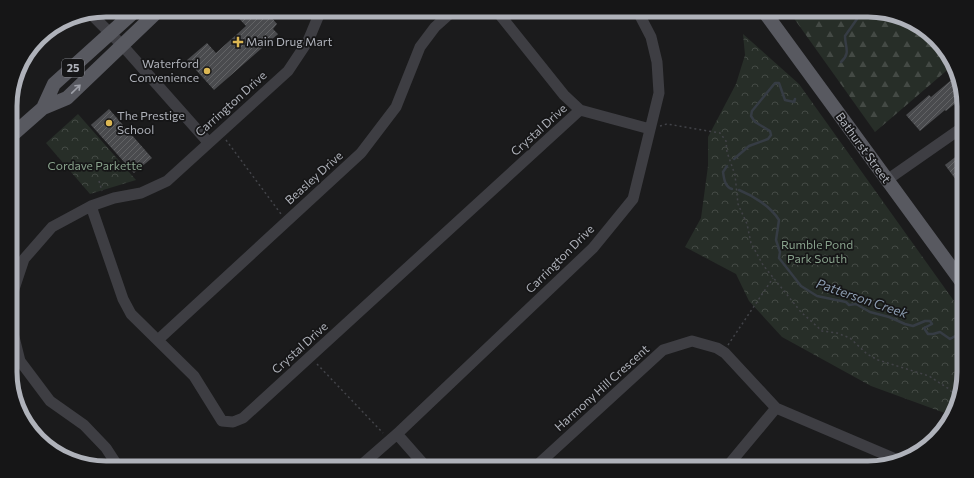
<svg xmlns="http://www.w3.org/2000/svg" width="974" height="478" viewBox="0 0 974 478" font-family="Commissioner,sans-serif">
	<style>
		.forest { fill: url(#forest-firs) }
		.park { fill: url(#park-crowns) }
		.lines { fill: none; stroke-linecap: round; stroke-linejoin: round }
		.stream { stroke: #363c44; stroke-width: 2.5 }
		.building { fill: url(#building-hatch) }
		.path { stroke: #424348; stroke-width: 1.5; stroke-dasharray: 2 3; stroke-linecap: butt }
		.minor { stroke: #3e3e43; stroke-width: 11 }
		.major { stroke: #585960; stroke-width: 14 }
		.oneway { stroke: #9ea0a8 }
		.poi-dot { fill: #dcb753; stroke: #161617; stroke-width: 1.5 }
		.labels { text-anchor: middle; stroke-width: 3.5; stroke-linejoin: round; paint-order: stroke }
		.shield { fill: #161617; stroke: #818389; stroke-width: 1 }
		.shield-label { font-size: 11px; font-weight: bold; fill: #afb2ba }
		.poi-label { font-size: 12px; fill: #afb2ba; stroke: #161617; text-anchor: start }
		.street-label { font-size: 12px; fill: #afb2ba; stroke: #161617 }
		.park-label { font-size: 12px; fill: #88a28c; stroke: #161617 }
		.water-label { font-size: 13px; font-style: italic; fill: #8b9cb0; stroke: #161617 }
		.rim { fill: none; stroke: #afb2ba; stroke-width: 5 }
	</style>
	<defs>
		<pattern id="forest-firs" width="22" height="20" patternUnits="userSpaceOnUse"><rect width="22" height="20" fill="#272e28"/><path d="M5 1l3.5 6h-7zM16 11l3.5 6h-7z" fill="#444a45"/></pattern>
		<pattern id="park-crowns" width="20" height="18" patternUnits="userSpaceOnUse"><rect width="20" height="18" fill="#272e28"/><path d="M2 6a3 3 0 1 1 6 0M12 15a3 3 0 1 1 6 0" fill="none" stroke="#444a45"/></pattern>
		<pattern id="building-hatch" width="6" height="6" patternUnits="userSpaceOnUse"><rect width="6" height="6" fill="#4a4b4e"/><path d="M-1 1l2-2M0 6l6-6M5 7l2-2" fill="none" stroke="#626365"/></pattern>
	</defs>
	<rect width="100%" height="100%" fill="#1b1b1c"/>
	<path class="forest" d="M 788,10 L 868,10 L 910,20 L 944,48 L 952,66 L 875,132 Z"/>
	<path class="park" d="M 743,34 L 799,84 L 964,315 L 964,372 L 953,416 L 871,386 L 782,337 L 749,301 L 736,274 L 685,247 L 701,218 L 708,166 L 708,137 L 736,84 L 745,55 Z
		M 78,114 L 136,180 L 90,194 L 46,143 Z"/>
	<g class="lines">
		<path class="stream" d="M 841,62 C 851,53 845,47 845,36 L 857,19 L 861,10
			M 734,159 L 749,146 L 768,139 L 771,135 L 770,131 L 755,122 L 751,116 L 752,111 L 775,83 L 779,83 L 785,100 L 794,102 L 795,99
			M 727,166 L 723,172 C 724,179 725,187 732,189
			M 739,190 C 754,196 771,207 779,220 L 776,240 L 780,252 L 779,258 L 801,286 L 817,296 L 846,302 L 849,305 L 856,304 L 870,312 L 889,317 L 905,324 L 913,326 L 925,321 L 930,321 L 932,324 L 924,328 L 928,334 L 933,334 L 940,332 L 950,339 L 957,335 L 960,343 L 964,345"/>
	</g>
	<path class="building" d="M 231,10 L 265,10 L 277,24 L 273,29 L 278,34 L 214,90 L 187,60 L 207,43 L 216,53 L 246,26 Z
		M 956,76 L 963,97 L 946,111 L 945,110 L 920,131 L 906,115 L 929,95 L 931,97 Z
		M 109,109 L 152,158 L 134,173 L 91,125 Z
		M 963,151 L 963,180 L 959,184 L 945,165 Z"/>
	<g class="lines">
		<path class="path" d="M 660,126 L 667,124 L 720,133 L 726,141 L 727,152 L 735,175 L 738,204 L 747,224 L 751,243 L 763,265 L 801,312 L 822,331 L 837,333 L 850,338 L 867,354 L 878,360 L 929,376 L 949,389 L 958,399
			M 226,140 L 281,214
			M 99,181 L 102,191
			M 728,345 L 773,278
			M 317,364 L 383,433"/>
		<path class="minor" d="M 496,10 L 564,95 L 580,110 L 650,129
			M 90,13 L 122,45 L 208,142
			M 887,180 L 963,127
			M 91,206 L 123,299 L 131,314 L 194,376 L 222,421 L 233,422 L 243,418 L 580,110
			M 159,339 L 361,153 L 396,107 L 420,47 L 435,27 L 454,10
			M 397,434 L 427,468
			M 119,468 L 106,448 L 84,425 L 50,401 L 20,361 L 12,329 L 11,305 L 14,289 L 24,259 L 52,227 L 91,206 L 114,198 L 141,193 L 167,181 L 288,71 L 308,41 L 321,10
			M 358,468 L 397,434 L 593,248 L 633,199 L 659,93 L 657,62 L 651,37 L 637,10
			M 534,468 L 663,350 L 692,341 L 717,348 L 725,353 L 776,408 L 898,460
			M 726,468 L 776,408"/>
		<path class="major" d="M 763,10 L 964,285
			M 43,108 L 54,84 L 136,10
			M 10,137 L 43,108 L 67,98 L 159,10"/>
	</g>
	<defs><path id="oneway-shaft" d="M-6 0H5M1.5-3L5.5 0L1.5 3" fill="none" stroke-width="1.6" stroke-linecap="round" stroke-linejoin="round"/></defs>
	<use class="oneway" href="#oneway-shaft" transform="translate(76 89) rotate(-44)"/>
	<g class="poi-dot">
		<path d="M236 36h4v4h4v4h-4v4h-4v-4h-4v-4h4z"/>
		<circle cx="207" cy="71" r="4"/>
		<circle cx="109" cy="123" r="4"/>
	</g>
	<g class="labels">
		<rect class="shield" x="62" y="59" width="22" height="18" rx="3"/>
		<g class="shield-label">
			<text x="73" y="72">25</text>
		</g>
		<g class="poi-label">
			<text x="246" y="46">Main Drug Mart</text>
			<text x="199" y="68" text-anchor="end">Waterford<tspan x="199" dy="14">Convenience</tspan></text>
			<text x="117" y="120">The Prestige<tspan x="117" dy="14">School</tspan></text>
		</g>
		<g class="street-label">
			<text transform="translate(231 104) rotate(-42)" y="4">Carrington Drive</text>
			<text transform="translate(539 130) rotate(-42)" y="4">Crystal Drive</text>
			<text transform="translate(863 148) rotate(54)" y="4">Bathurst Street</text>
			<text transform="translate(314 178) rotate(-42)" y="4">Beasley Drive</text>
			<text transform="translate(560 259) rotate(-45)" y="4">Carrington Drive</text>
			<text transform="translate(300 348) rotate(-42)" y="4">Crystal Drive</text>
			<text transform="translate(602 388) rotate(-42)" y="4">Harmony Hill Crescent</text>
		</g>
		<g class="park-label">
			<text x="95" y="170">Cordave Parkette</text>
			<text x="817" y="249">Rumble Pond<tspan x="817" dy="14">Park South</tspan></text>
		</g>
		<g class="water-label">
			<text transform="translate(862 298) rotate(19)" y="5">Patterson Creek</text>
		</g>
	</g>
	<path d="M0 0H974V478H0ZM106 17H868A89 89 0 0 1 957 106V372A89 89 0 0 1 868 461H106A89 89 0 0 1 17 372V106A89 89 0 0 1 106 17Z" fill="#161617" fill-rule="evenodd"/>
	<path class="rim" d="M106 17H868A89 89 0 0 1 957 106V372A89 89 0 0 1 868 461H106A89 89 0 0 1 17 372V106A89 89 0 0 1 106 17Z"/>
</svg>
